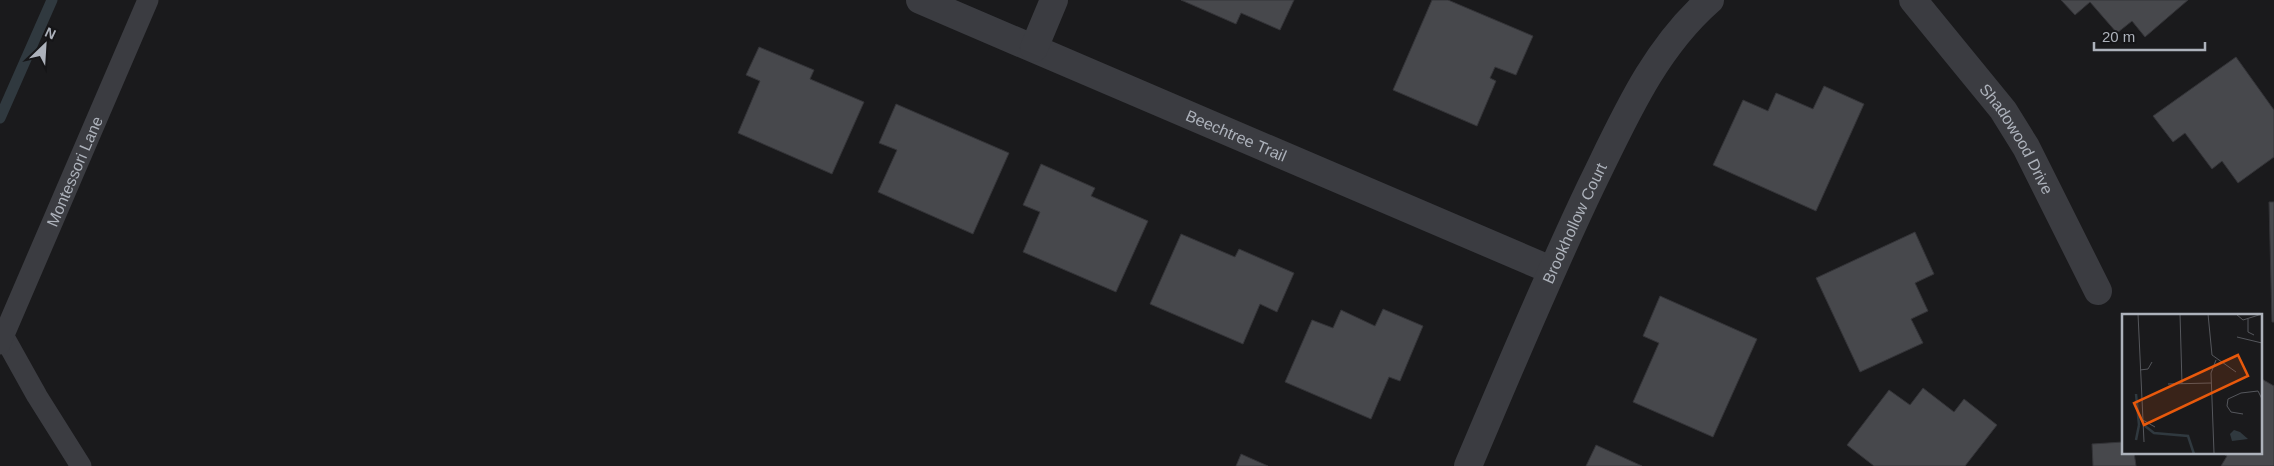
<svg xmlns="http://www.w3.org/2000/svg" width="2274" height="466" viewBox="0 0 2274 466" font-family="Arial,sans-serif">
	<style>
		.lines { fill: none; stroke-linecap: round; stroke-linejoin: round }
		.stream { stroke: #30393f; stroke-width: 11 }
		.building { fill: #47484c; stroke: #343438 }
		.service { stroke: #3b3c41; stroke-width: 21 }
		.minor { stroke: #3b3c41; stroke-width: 28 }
		.labels { text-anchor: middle; stroke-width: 4.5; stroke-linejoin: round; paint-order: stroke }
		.street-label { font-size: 16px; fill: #adb2bb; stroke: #151517 }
		.inset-river { fill: none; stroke: #30393f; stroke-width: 2.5 }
		.inset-road { fill: none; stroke: #55575c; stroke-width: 1 }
		.view { fill: #e8590c; fill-opacity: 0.15; stroke: #e8590c; stroke-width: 2.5 }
		.inset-edge { fill: none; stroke: #adb2bb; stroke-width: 2.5 }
	</style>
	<rect width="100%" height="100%" fill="#1a1a1c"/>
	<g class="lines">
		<path class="stream" d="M 0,118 L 52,0"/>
	</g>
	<path class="building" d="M 1181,0 L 1294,0 L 1280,30 L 1241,13 L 1236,24 Z
		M 1432,0 L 1448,0 L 1533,36 L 1516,75 L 1495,67 L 1490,78 L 1496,81 L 1477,126 L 1393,90 Z
		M 2061,0 L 2188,0 L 2145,37 L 2132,21 L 2117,33 L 2090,2 L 2075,15 Z
		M 759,47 L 814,70 L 810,79 L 864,102 L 832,174 L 738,133 L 760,81 L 746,75 Z
		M 2236,57 L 2274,110 L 2274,157 L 2238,183 L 2222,161 L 2212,169 L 2185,133 L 2173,142 L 2153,116 Z
		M 1824,86 L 1864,104 L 1816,211 L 1713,165 L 1743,100 L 1768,111 L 1776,93 L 1813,109 Z
		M 896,104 L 1009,153 L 973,234 L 878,192 L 897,150 L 879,143 Z
		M 1041,164 L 1095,188 L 1091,196 L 1148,221 L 1116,292 L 1023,252 L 1040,212 L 1023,205 Z
		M 2269,202 L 2274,202 L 2274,322 L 2272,322 Z
		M 1915,232 L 1934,274 L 1915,283 L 1928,311 L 1911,319 L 1923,343 L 1860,372 L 1816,278 Z
		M 1181,234 L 1235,257 L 1239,249 L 1294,273 L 1277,312 L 1260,304 L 1243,344 L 1150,304 Z
		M 1660,296 L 1757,339 L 1713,437 L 1633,402 L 1659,343 L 1643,336 Z
		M 1383,309 L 1423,326 L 1400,381 L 1389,377 L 1371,419 L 1285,382 L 1312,320 L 1333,328 L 1341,310 L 1375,326 Z
		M 2260,378 L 2274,386 L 2274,466 L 2221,466 L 2227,456 L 2220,452 L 2260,452 Z
		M 1923,388 L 1954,412 L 1964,399 L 1997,425 L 1965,466 L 1874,466 L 1847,445 L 1889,390 L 1910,405 Z
		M 2123,442 L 2123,452 L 2134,452 L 2136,466 L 2093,466 L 2092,444 Z
		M 1596,445 L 1642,466 L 1586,466 Z
		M 1241,454 L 1268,466 L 1236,466 Z"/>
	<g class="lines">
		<g class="service">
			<path d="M 4,337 L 37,396 L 81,466"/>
			<path id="s1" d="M 0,344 L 148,0"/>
		</g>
		<g class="minor">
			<path id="s2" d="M 920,0 L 1551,270"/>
			<path id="s3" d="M 1913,0 L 2003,110 L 2026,147 L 2098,291"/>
			<path d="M 1034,48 L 1054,0"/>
			<path id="s4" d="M 1468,466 C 1508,372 1547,278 1591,186 C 1624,119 1653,50 1710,0"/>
		</g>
	</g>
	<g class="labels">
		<g class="street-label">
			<text dy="6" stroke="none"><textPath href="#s2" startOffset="344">Beechtree Trail</textPath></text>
			<text dy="6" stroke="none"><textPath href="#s3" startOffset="174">Shadowood Drive</textPath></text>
			<text dy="6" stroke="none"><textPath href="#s1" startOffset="188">Montessori Lane</textPath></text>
			<text dy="6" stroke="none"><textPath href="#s4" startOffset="265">Brookhollow Court</textPath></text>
		</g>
	</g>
	<g transform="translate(2122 314)">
		<rect width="140" height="140" fill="#1a1a1c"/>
		<path d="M 112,116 L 118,118 L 126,125 L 110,127 L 108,120 Z" fill="#30393f"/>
		<path class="inset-river" d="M 14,80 L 17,111M 23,112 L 32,119 L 66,122 L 72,140M 14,126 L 17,111"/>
		<path class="inset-road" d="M 16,0 L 22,128M 58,0 L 60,70M 86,0 L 90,41 L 114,58M 114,0 L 121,6 L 140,0M 126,5 L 126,18 L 132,21M 0,16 L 0,51M 115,23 L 140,29M 18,56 L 26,55 L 30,48M 46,70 L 89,69M 121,100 L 109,98 L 105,92 L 106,85 L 119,79 L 136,77 L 140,85M 19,105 L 33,113M 92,139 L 89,59 L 94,46"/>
		<path class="view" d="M 116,41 L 126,62 L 22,111 L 12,89 Z"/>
		<rect width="140" height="140" class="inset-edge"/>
	</g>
	<g transform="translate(45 45) rotate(25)" stroke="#151517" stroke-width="4" paint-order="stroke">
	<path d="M0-4L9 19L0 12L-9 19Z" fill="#adb2bb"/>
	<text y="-8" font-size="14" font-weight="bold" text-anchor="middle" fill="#adb2bb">N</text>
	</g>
	<path d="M2094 42v8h111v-8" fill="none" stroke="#adb2bb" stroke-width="2.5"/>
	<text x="2102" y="42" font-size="15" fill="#adb2bb" stroke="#151517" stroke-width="4" paint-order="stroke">20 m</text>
</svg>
